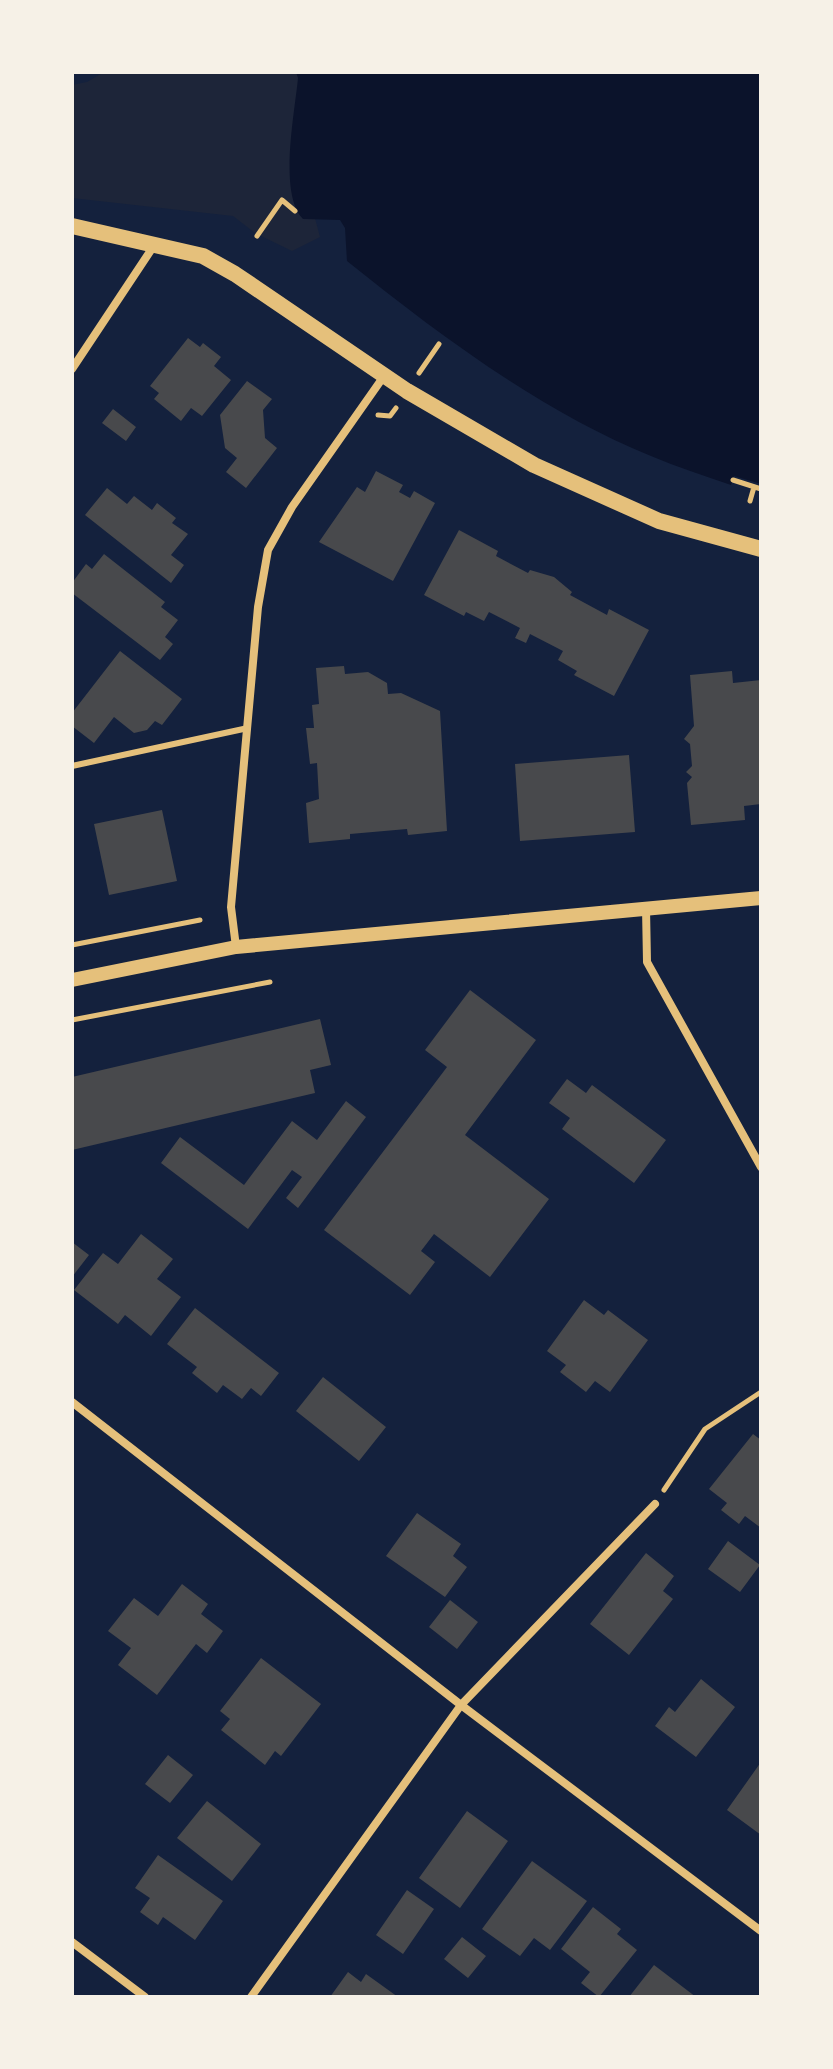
<svg xmlns="http://www.w3.org/2000/svg" width="833" height="2069" viewBox="0 0 833 2069" font-family="'Source Serif 4',serif">
	<style>
		.green { fill: #1d2539 }
		.water { fill: #0b132b }
		.building { fill: #48494c }
		.lines { fill: none; stroke-linecap: round; stroke-linejoin: round }
		.path { stroke: #e5c07b; stroke-width: 5 }
		.service { stroke: #e5c07b; stroke-width: 6 }
		.minor { stroke: #e5c07b; stroke-width: 8 }
		.tertiary { stroke: #e5c07b; stroke-width: 14 }
		.secondary { stroke: #e5c07b; stroke-width: 16 }
	</style>
	<rect width="100%" height="100%" fill="#14213d"/>
	<path class="green" d="M 104,72 L 293,72 L 312,84 L 311,203 L 320,237 L 292,251 L 255,233 L 233,216 L 72,198 L 72,85 L 87,82 Z"/>
	<path class="water" d="M 296,72 L 761,72 L 761,484 L 734,476 L 731,485 C 705,476 677,467 651,456 C 542,412 438,334 347,261 L 345,228 L 340,220 L 303,219 C 278,194 295,112 298,78 Z"/>
	<path class="building" d="M 188,338 L 200,347 L 203,343 L 221,357 L 214,366 L 231,380 L 202,416 L 191,408 L 181,421 L 154,399 L 159,393 L 150,386 Z
		M 247,381 L 272,399 L 263,410 L 265,438 L 277,448 L 246,488 L 226,472 L 237,458 L 225,448 L 220,415 Z
		M 113,409 L 136,427 L 126,441 L 102,423 Z
		M 376,471 L 403,485 L 399,492 L 410,498 L 414,491 L 435,503 L 393,581 L 319,542 L 357,487 L 365,492 Z
		M 107,488 L 127,504 L 134,496 L 152,510 L 157,503 L 176,518 L 172,523 L 188,534 L 171,555 L 184,565 L 171,583 L 85,515 Z
		M 459,530 L 498,551 L 496,556 L 528,573 L 530,570 L 554,577 L 572,592 L 570,595 L 607,615 L 609,609 L 649,630 L 614,696 L 574,675 L 577,671 L 558,660 L 563,651 L 530,634 L 526,643 L 515,638 L 520,628 L 489,612 L 484,621 L 466,612 L 464,616 L 424,595 Z
		M 104,554 L 165,602 L 161,607 L 178,620 L 165,637 L 173,644 L 160,660 L 72,593 L 72,583 L 86,564 L 92,569 Z
		M 120,651 L 182,699 L 162,725 L 155,721 L 147,730 L 134,733 L 114,717 L 94,743 L 72,726 L 72,713 Z
		M 344,666 L 345,674 L 368,672 L 387,683 L 388,694 L 401,693 L 440,711 L 447,831 L 408,835 L 407,829 L 350,834 L 350,839 L 309,843 L 306,803 L 319,799 L 317,763 L 310,764 L 306,728 L 314,728 L 312,705 L 319,704 L 316,668 Z
		M 732,671 L 733,683 L 761,680 L 761,804 L 744,806 L 745,820 L 691,825 L 687,783 L 692,777 L 686,772 L 692,766 L 690,744 L 684,739 L 694,726 L 690,675 Z
		M 629,755 L 635,832 L 520,841 L 515,764 Z
		M 162,810 L 177,881 L 109,895 L 94,824 Z
		M 470,990 L 536,1040 L 465,1135 L 549,1199 L 490,1277 L 434,1234 L 421,1251 L 435,1262 L 410,1295 L 324,1230 L 447,1067 L 425,1050 Z
		M 320,1019 L 331,1065 L 310,1070 L 315,1093 L 72,1150 L 72,1077 Z
		M 567,1079 L 586,1093 L 592,1085 L 666,1140 L 634,1183 L 562,1129 L 570,1118 L 549,1103 Z
		M 346,1101 L 366,1117 L 298,1208 L 286,1198 L 302,1177 L 292,1170 L 248,1229 L 161,1163 L 180,1137 L 244,1185 L 292,1121 L 317,1140 Z
		M 141,1234 L 173,1259 L 157,1279 L 181,1297 L 151,1336 L 125,1315 L 118,1324 L 74,1290 L 103,1253 L 118,1264 Z
		M 72,1242 L 89,1255 L 72,1277 Z
		M 584,1300 L 604,1315 L 608,1310 L 648,1340 L 610,1392 L 595,1381 L 586,1392 L 560,1372 L 566,1365 L 547,1351 Z
		M 195,1308 L 279,1373 L 261,1396 L 251,1388 L 242,1399 L 223,1385 L 217,1393 L 192,1373 L 197,1367 L 167,1344 Z
		M 323,1377 L 386,1427 L 359,1461 L 296,1411 Z
		M 753,1434 L 761,1440 L 761,1528 L 745,1516 L 739,1524 L 721,1510 L 727,1503 L 709,1489 Z
		M 417,1513 L 461,1544 L 453,1556 L 467,1567 L 445,1597 L 386,1556 Z
		M 728,1541 L 760,1565 L 740,1592 L 708,1569 Z
		M 646,1553 L 674,1576 L 663,1591 L 673,1599 L 629,1655 L 590,1624 Z
		M 182,1584 L 208,1604 L 201,1614 L 223,1631 L 207,1653 L 196,1644 L 157,1695 L 118,1665 L 131,1648 L 108,1631 L 134,1598 L 158,1616 Z
		M 450,1600 L 478,1622 L 457,1649 L 429,1627 Z
		M 261,1658 L 321,1704 L 281,1756 L 275,1751 L 265,1765 L 221,1730 L 230,1719 L 220,1711 Z
		M 701,1679 L 735,1707 L 696,1757 L 655,1726 L 669,1707 L 675,1712 Z
		M 168,1755 L 193,1775 L 170,1803 L 145,1784 Z
		M 761,1762 L 761,1835 L 727,1810 Z
		M 207,1801 L 261,1844 L 232,1881 L 177,1838 Z
		M 467,1811 L 508,1841 L 460,1908 L 419,1878 Z
		M 158,1855 L 223,1901 L 195,1940 L 163,1917 L 158,1925 L 140,1912 L 150,1898 L 135,1888 Z
		M 532,1861 L 587,1901 L 550,1950 L 534,1938 L 520,1956 L 482,1929 Z
		M 407,1890 L 434,1909 L 403,1954 L 376,1935 Z
		M 593,1907 L 621,1929 L 617,1934 L 637,1950 L 599,1997 L 581,1983 L 590,1972 L 561,1949 Z
		M 462,1937 L 486,1956 L 468,1978 L 444,1959 Z
		M 654,1965 L 696,1997 L 629,1997 Z
		M 348,1972 L 361,1982 L 366,1974 L 398,1997 L 330,1997 Z"/>
	<g class="lines">
		<path class="path" d="M 257,236 L 282,200 L 295,211
			M 419,373 L 439,344
			M 378,415 L 390,416 L 396,408
			M 733,480 L 761,489
			M 750,501 L 754,487
			M 72,945 L 200,920
			M 72,1020 L 270,982
			M 664,1490 L 705,1429 L 761,1392"/>
		<path class="service" d="M 72,766 L 248,728"/>
		<path class="minor" d="M 72,369 L 155,244
			M 646,908 L 647,962 L 761,1167
			M 236,947 L 231,907 L 258,607 L 268,550 L 292,507 L 384,376
			M 72,1402 L 461,1705 L 761,1931
			M 72,1942 L 145,1997
			M 251,1997 L 461,1705 L 655,1504"/>
		<path class="tertiary" d="M 72,980 L 236,947 L 761,898"/>
		<path class="secondary" d="M 72,226 L 203,256 L 235,274 L 407,391 L 534,465 L 659,521 L 761,549"/>
	</g>
	<rect width="833" height="2069" fill="none" stroke="#f6f1e7" stroke-width="148"/>
</svg>
